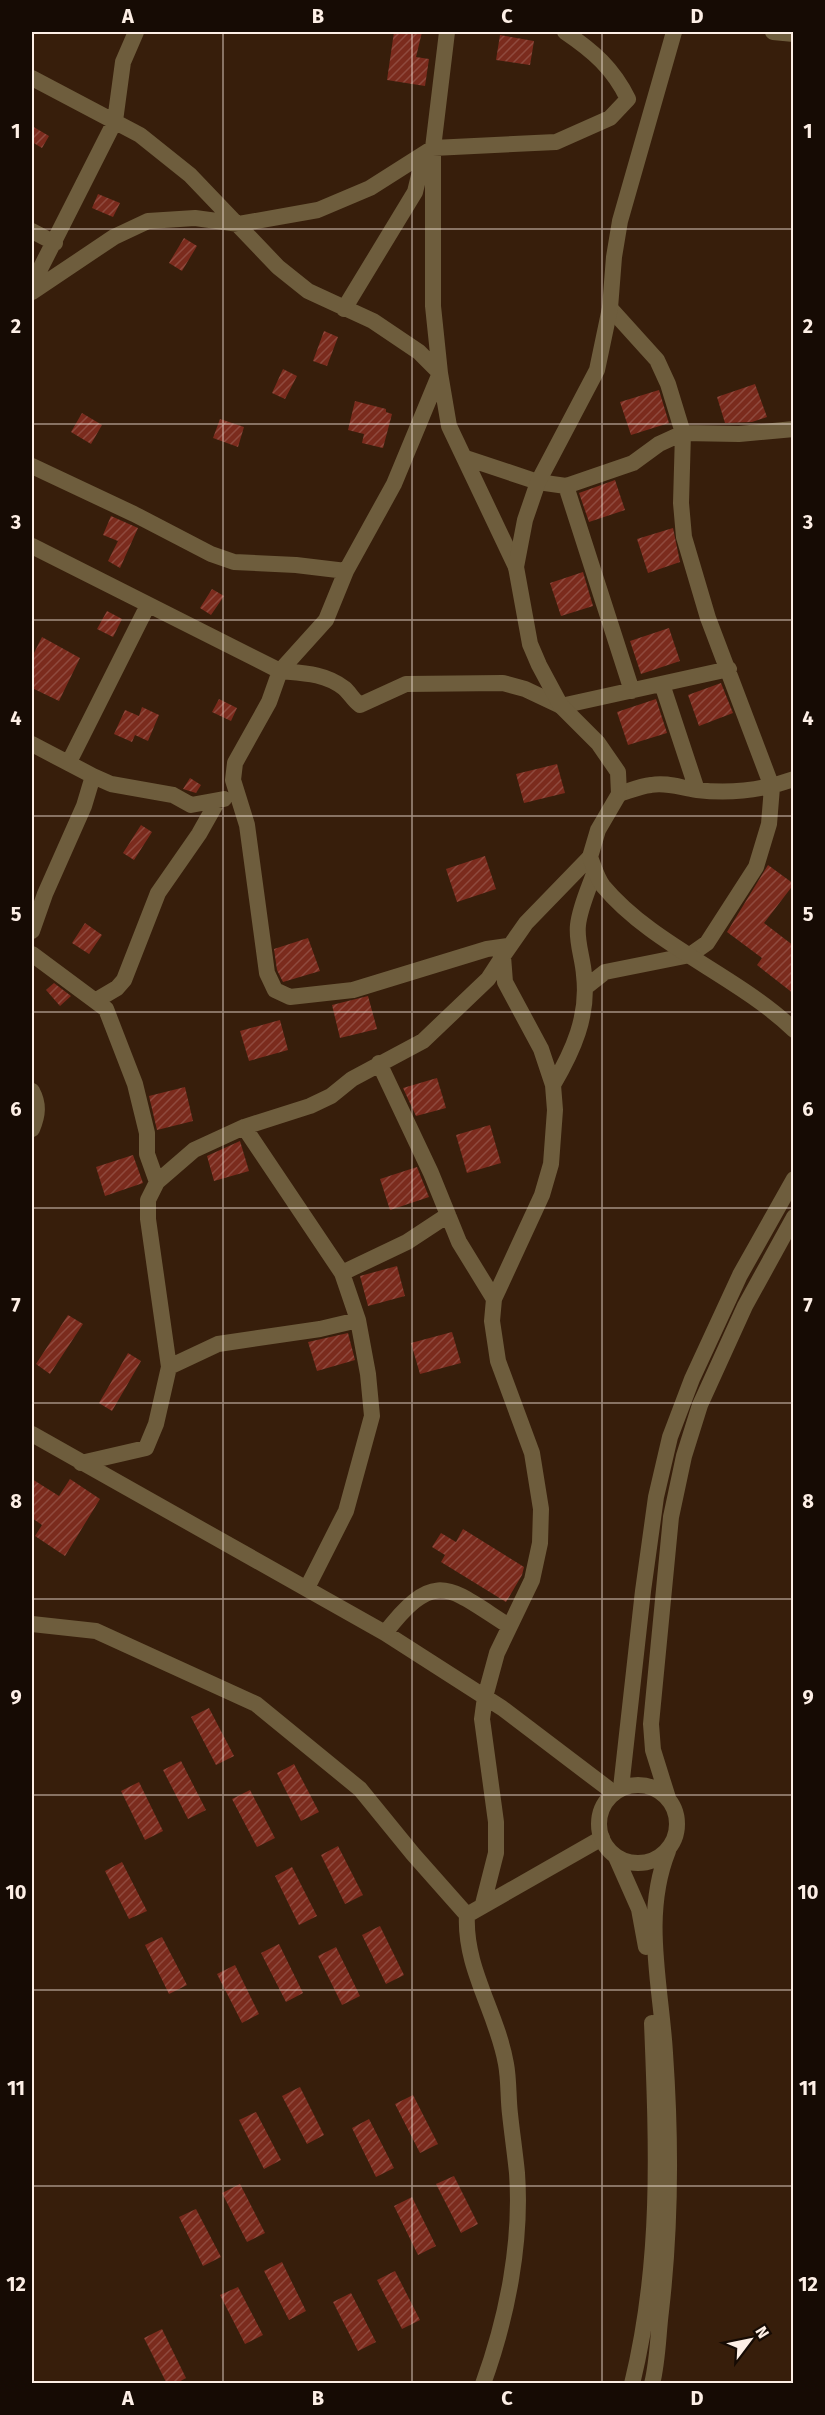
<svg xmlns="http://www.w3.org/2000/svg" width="825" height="2415" viewBox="0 0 825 2415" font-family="'Fira Sans',sans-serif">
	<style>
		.building { fill: url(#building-hatch) }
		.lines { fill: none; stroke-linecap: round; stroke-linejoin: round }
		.minor { stroke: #6e5d3d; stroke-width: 16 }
		.tertiary { stroke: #6e5d3d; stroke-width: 16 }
		.grid { fill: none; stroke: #fdefe6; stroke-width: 1.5; stroke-opacity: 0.55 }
		.neatline { fill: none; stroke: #fdefe6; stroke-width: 2 }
		.grid-label { font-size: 20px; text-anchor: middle; font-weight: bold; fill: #fdefe6 }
	</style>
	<defs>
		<pattern id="building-hatch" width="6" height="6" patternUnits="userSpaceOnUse" patternTransform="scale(1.5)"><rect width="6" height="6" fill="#7b2b1d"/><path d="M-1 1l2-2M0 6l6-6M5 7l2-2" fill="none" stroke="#8f4a3e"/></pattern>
	</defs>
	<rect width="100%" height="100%" fill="#371e0b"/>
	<path class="building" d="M 394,32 L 422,32 L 416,57 L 429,59 L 425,86 L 387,80 Z
		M 500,35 L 534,41 L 530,65 L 496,60 Z
		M 32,126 L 49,136 L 42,148 L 32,142 Z
		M 98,194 L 120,203 L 113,217 L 92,208 Z
		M 184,238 L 197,246 L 182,271 L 169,263 Z
		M 324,331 L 338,337 L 327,366 L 313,361 Z
		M 283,369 L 297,376 L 285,399 L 272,393 Z
		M 755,384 L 767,417 L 752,422 L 725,423 L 717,397 Z
		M 659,390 L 669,423 L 631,435 L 620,402 Z
		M 355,401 L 386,409 L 386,412 L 392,414 L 383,448 L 362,443 L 364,434 L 348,430 Z
		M 82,413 L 102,425 L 91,444 L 71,432 Z
		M 220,419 L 244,427 L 238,447 L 213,438 Z
		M 615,480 L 625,510 L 589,522 L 579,493 Z
		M 111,516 L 138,528 L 120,568 L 108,561 L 118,541 L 103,535 Z
		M 673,528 L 680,562 L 648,573 L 637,539 Z
		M 583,572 L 593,606 L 561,616 L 550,583 Z
		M 212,589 L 224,596 L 211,615 L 200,608 Z
		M 107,611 L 122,619 L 113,637 L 97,629 Z
		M 669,628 L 680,661 L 641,674 L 630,641 Z
		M 42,637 L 80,658 L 59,701 L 32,688 L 32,657 Z
		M 721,683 L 733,713 L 699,726 L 688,695 Z
		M 219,699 L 237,708 L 231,721 L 212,712 Z
		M 656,699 L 667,733 L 628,745 L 617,712 Z
		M 142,707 L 159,715 L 148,741 L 135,735 L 132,742 L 114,734 L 125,710 L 139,716 Z
		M 557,764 L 565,793 L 524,803 L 516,774 Z
		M 190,778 L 201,785 L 196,793 L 183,789 Z
		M 141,825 L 152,832 L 134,860 L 123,853 Z
		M 485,856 L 496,889 L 457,902 L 446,869 Z
		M 768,865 L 794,884 L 764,923 L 794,946 L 794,994 L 757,965 L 762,958 L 727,932 Z
		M 85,923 L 102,935 L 89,954 L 72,943 Z
		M 308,938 L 320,971 L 283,982 L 277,970 L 274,949 Z
		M 54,983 L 71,996 L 60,1006 L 46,990 Z
		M 368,996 L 377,1029 L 340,1038 L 332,1005 Z
		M 280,1020 L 288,1050 L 249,1061 L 240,1031 Z
		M 437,1078 L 446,1108 L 416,1116 L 403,1088 Z
		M 185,1087 L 193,1121 L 157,1130 L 149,1096 Z
		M 490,1125 L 501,1163 L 467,1173 L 456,1135 Z
		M 240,1141 L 249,1171 L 214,1181 L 207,1156 Z
		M 133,1155 L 143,1183 L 105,1196 L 96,1167 Z
		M 417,1167 L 429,1197 L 390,1210 L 380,1179 Z
		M 397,1266 L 405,1296 L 368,1306 L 360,1276 Z
		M 68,1315 L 83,1324 L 50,1374 L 36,1364 Z
		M 452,1332 L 461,1363 L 420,1374 L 411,1343 Z
		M 348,1333 L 355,1360 L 317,1371 L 308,1342 Z
		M 128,1353 L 141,1361 L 112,1411 L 99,1403 Z
		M 32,1479 L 59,1496 L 70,1479 L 100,1499 L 65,1556 L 35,1536 L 42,1525 L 32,1518 Z
		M 463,1529 L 524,1567 L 522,1575 L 506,1602 L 441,1562 L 445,1555 L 432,1547 L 441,1533 L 456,1542 Z
		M 209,1708 L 234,1756 L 216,1765 L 191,1717 Z
		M 181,1761 L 206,1810 L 188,1819 L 163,1770 Z
		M 294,1764 L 319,1812 L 301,1821 L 277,1773 Z
		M 139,1782 L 163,1831 L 145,1840 L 121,1791 Z
		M 250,1790 L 275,1838 L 257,1847 L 232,1799 Z
		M 338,1846 L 363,1895 L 345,1904 L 321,1855 Z
		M 122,1862 L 147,1911 L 129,1919 L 105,1871 Z
		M 292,1867 L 317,1916 L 299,1925 L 275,1876 Z
		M 380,1926 L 404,1975 L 386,1984 L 362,1935 Z
		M 162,1937 L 187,1985 L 169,1994 L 145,1945 Z
		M 279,1944 L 303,1993 L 286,2002 L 261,1953 Z
		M 336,1947 L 360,1996 L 342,2005 L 318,1956 Z
		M 235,1965 L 259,2014 L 242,2023 L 217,1974 Z
		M 300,2087 L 324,2135 L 307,2144 L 282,2096 Z
		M 413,2095 L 438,2144 L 420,2153 L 395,2104 Z
		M 256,2112 L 281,2160 L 264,2169 L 239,2120 Z
		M 369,2119 L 394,2168 L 376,2177 L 352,2128 Z
		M 454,2176 L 478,2224 L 461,2233 L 436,2184 Z
		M 240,2184 L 265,2233 L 247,2242 L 222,2193 Z
		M 412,2197 L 436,2246 L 418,2255 L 394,2206 Z
		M 196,2209 L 221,2257 L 203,2266 L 179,2217 Z
		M 282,2262 L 306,2311 L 289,2320 L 264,2271 Z
		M 395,2271 L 420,2320 L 402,2329 L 377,2280 Z
		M 238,2287 L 263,2335 L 245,2344 L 220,2295 Z
		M 351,2293 L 376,2342 L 358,2351 L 333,2302 Z
		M 162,2329 L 186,2378 L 175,2384 L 167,2384 L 144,2338 Z"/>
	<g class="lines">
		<path class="minor" d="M 447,32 L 433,148 L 433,306 L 440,373 L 394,484 L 346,571 L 326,620 L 280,671 L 269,702 L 235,763 L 233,780 L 247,825 L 267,973 L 275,990 L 290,997 L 353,990 L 487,949 L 508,946
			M 32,78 L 140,135 L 190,175 L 278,267 L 308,291 L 373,321 L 419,352 L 440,373 L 449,426 L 516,567
			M 32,231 L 55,243
			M 32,285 L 115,121 L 123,62 L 136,32
			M 32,292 L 114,237 L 148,221 L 195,218 L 239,224 L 318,210 L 370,188 L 433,148 L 556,142 L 610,118 L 628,99 C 613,68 593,51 565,32
			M 344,309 L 415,192 L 424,155
			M 466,458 L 538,482 L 566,486 L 633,463 L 659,444 L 683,433 L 739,434 L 794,429
			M 32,466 L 134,514 L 211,554 L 234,562 L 296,565 L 346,571
			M 566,486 L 632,691
			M 32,546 L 280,671 C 302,673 325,673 344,688 C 350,693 353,700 360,705 L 406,684 L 503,683 L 525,689 L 561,706 L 729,669
			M 662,684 L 697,790
			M 32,744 L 93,776 L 84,806 L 45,894 L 32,931
			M 69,762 L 148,605
			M 93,776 L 111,784 L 173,795 L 191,805 L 224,799
			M 619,794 C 629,791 640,786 651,785 C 667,782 681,788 697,790 C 729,794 763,790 794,779
			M 32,954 L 106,1009 L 135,1084 L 147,1133 L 147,1154 L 157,1182
			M 586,987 L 605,972 L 690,955 L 707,943 L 756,867 L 769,824 L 772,787 L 708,618 L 684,537 L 681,503 L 683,433 L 668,384 L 657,360 L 610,308
			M 95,1001 L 117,988 L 124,980 L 158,893 L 199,834 L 217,802
			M 379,1063 L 431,1173 L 459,1242 L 494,1299
			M 553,1085 C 573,1051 589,1016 584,975 C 583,958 576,942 578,925 C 580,907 589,888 595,871
			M 32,1091 C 39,1104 38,1115 32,1129
			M 244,1127 L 342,1273 L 358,1320 L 368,1374 L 372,1416 L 346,1511 L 307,1588
			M 342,1273 L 407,1242 L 448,1215
			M 169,1367 L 218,1344 L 320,1329 L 358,1320
			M 32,1434 L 385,1633 L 502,1708 L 614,1793
			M 81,1463 L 146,1448 L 156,1424 L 169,1367 L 148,1219 L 148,1200 L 157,1182 L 194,1150 L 244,1127 L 310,1106 L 331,1096 L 352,1079 L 423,1041 L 488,979 L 503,956
			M 32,1624 L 96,1631 L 256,1704 L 360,1789 L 413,1854 L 467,1915
			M 385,1633 C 436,1567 449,1588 509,1626
			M 483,1904 L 496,1853 L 496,1822 L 482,1719 L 485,1697 L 497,1653 L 532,1580 L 540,1543 L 541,1509 L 532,1453 L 498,1361 L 492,1321 L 494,1299 L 542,1195 L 551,1164 L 555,1110 L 553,1085 L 541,1049 L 505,982 L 503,956 L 526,923 L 590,857
			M 483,2384 C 507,2318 522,2243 517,2173 C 515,2153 512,2133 510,2114 C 508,2097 509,2080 506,2064 C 497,2012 464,1968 467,1915 L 602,1838"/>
		<path class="tertiary" d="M 674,32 L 620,221 L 614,257 L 610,308 L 597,370 L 538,482 L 525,520 L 516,567 L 530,644 L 539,665 L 561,706 L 598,743 L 618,772 L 619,794 L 598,830 L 590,857 C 594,867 597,878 603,886 C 652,945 738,976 794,1030
			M 773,32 L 794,34
			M599 1824a39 39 0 1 1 78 0a39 39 0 1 1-78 0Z
			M 621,1788 L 643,1591 L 656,1497 L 670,1437 L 692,1379 L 740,1275 L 794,1179
			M 668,1798 L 653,1750 L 651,1724 L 671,1517 L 684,1456 L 700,1405 L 745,1306 L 794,1217
			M 616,1857 L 639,1909 L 646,1947
			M 632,2384 C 662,2261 657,2147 652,2023
			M 652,2384 C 658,2360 658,2335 661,2311 C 671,2225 671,2139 665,2053 C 661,1985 642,1916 668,1851"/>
	</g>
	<path class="grid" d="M 223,32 L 223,2384M 412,32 L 412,2384M 602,32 L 602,2384M 32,229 L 794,229M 32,424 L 794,424M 32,620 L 794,620M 32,816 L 794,816M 32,1012 L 794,1012M 32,1208 L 794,1208M 32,1403 L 794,1403M 32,1599 L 794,1599M 32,1795 L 794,1795M 32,1990 L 794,1990M 32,2186 L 794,2186"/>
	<rect width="825" height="2415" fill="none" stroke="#160b04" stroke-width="66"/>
	<g transform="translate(750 2340) rotate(58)" stroke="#160b04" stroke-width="4.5" paint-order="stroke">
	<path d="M0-4.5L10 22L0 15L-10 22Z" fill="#fdefe6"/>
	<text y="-9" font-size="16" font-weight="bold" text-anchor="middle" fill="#fdefe6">N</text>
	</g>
	<rect x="33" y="33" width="759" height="2349" class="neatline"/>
	<g class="grid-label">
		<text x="128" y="23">A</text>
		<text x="318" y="23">B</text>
		<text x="507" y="23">C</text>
		<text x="697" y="23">D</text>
		<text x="16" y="138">1</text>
		<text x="808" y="138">1</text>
		<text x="16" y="333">2</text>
		<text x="808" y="333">2</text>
		<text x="16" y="529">3</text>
		<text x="808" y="529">3</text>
		<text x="16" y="725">4</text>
		<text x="808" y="725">4</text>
		<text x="16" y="921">5</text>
		<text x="808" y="921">5</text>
		<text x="16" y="1116">6</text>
		<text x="808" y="1116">6</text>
		<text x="16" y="1312">7</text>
		<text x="808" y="1312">7</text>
		<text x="16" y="1508">8</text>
		<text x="808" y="1508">8</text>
		<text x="16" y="1704">9</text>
		<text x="808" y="1704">9</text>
		<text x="16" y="1899">10</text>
		<text x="808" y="1899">10</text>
		<text x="16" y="2095">11</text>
		<text x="808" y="2095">11</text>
		<text x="16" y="2291">12</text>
		<text x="808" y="2291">12</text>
		<text x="128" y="2405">A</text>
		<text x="318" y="2405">B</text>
		<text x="507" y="2405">C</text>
		<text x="697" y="2405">D</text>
	</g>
</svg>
